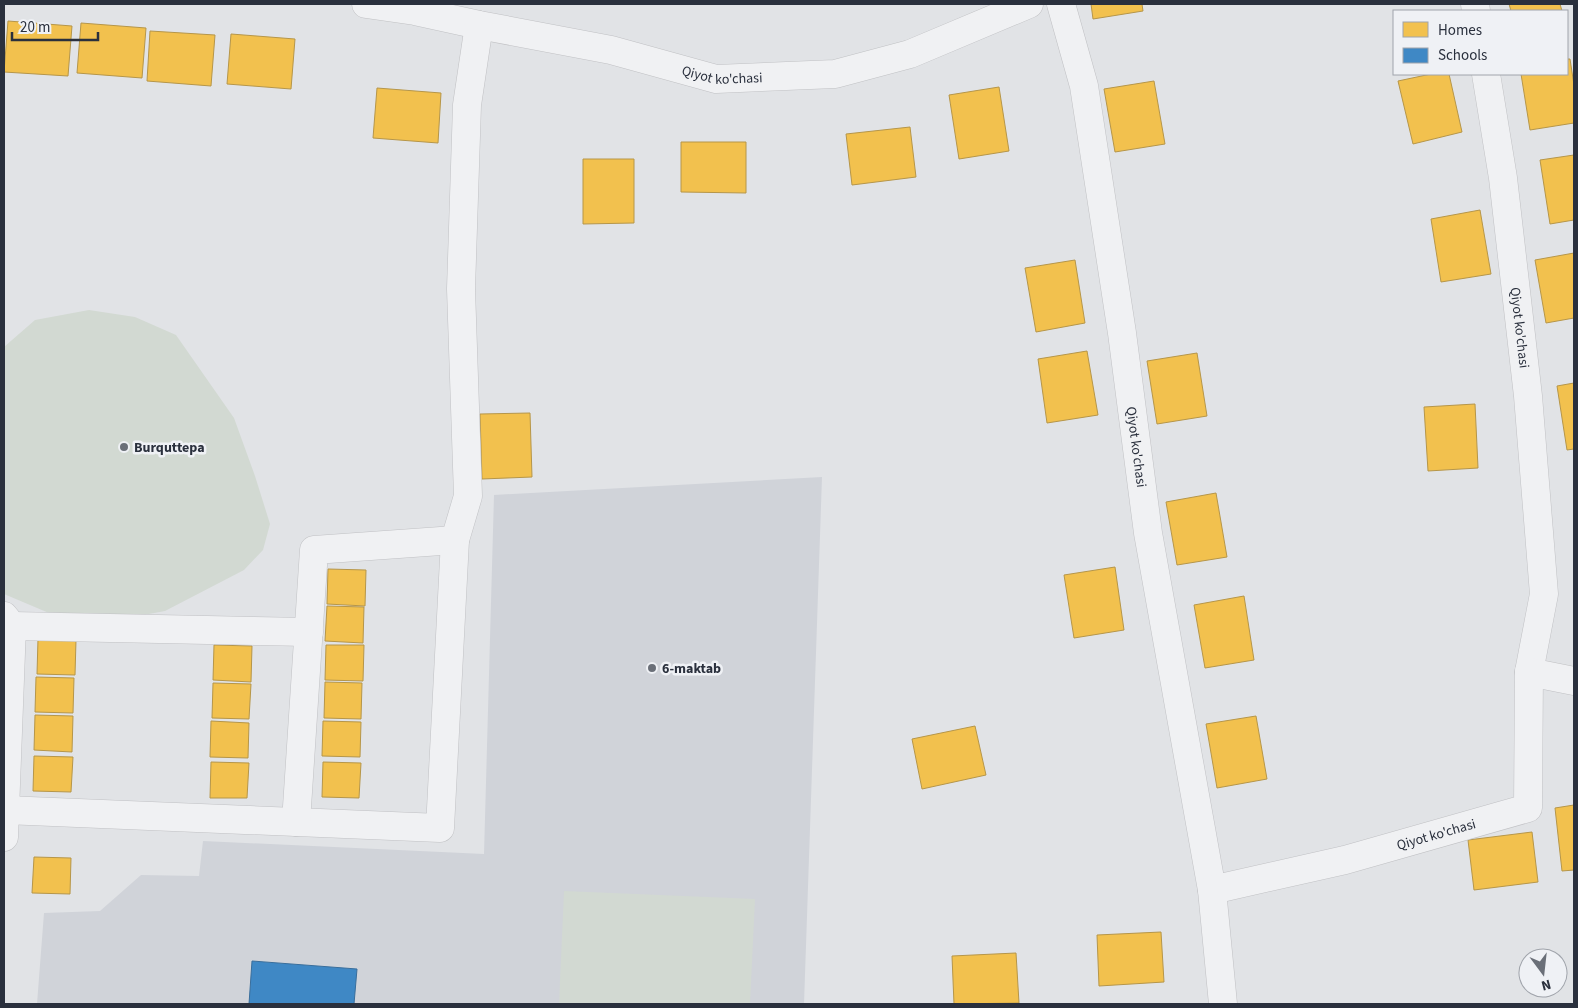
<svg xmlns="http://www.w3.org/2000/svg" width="1578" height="1008" viewBox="0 0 1578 1008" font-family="'Source Sans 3',sans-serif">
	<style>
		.built { fill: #d0d3d9 }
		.green { fill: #d2d9d2 }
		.homes { fill: #f2c14e; stroke: #b69649 }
		.schools { fill: #3f88c5; stroke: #396e9c }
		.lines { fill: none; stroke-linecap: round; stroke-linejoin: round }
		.minor-casing { stroke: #c0c1c4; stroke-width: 29 }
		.minor { stroke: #f0f1f3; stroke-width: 28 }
		.poi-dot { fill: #6a6f78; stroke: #eff1f5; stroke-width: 2 }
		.labels { text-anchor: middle; stroke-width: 5; stroke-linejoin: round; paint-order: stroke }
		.street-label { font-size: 14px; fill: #2a303d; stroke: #eff1f5 }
		.poi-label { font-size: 14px; font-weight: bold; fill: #2a303d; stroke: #eff1f5; text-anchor: start }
	</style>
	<rect width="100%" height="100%" fill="#e1e3e6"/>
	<path class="built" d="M 822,477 L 804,1004 L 37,1004 L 44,913 L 100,911 L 141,875 L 199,876 L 203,841 L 484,854 L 494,495 Z"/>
	<path class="green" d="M 89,310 L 135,317 L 176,335 L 234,418 L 255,476 L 270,524 L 263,550 L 244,570 L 165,611 L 111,621 L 56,616 L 4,594 L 4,347 L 35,320 Z
		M 564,891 L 755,899 L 750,1004 L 559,1004 Z"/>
	<path class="homes" d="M 1091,4 L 1142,4 L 1143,11 L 1093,19 Z
		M 1509,4 L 1560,4 L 1562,11 L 1511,11 Z
		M 8,21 L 72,26 L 68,76 L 4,72 Z
		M 81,23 L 146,28 L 142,78 L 77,73 Z
		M 150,31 L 215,35 L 211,86 L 147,81 Z
		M 231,34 L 295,39 L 291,89 L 227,84 Z
		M 1567,59 L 1570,59 L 1574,85 L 1574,123 L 1530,130 L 1521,74 L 1567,74 Z
		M 1431,74 L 1449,74 L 1462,132 L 1413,144 L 1398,81 Z
		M 1154,81 L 1165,144 L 1115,152 L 1104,89 Z
		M 999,87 L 1009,151 L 959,159 L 949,95 Z
		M 377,88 L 441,93 L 438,143 L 373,138 Z
		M 910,127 L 916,177 L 852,185 L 846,134 Z
		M 681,142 L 746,142 L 746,193 L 681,192 Z
		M 1574,155 L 1574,220 L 1550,224 L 1540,160 Z
		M 583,159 L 634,159 L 634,223 L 583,224 Z
		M 1480,210 L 1491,274 L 1441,282 L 1431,219 Z
		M 1574,253 L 1574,318 L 1546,323 L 1535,260 Z
		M 1075,260 L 1085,323 L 1036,332 L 1025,268 Z
		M 1087,351 L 1098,415 L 1047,423 L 1038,359 Z
		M 1197,353 L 1207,416 L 1157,424 L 1147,361 Z
		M 1574,383 L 1574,449 L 1567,450 L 1557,386 Z
		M 1475,404 L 1478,468 L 1428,471 L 1424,407 Z
		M 530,413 L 532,477 L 482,479 L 480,414 Z
		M 1216,493 L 1227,557 L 1177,565 L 1166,502 Z
		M 1115,567 L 1124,630 L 1074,638 L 1064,575 Z
		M 328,569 L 366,570 L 365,606 L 327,604 Z
		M 1244,596 L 1254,660 L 1205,668 L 1194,605 Z
		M 327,606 L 364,607 L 363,643 L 325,641 Z
		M 38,639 L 76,640 L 75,675 L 37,674 Z
		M 214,645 L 252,646 L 251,682 L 213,680 Z
		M 326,645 L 364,645 L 363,681 L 325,680 Z
		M 36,677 L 74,678 L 73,713 L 35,712 Z
		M 325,682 L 362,683 L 361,719 L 324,718 Z
		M 213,683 L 251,684 L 249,719 L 212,718 Z
		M 35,715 L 73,716 L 72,752 L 34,750 Z
		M 1256,716 L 1267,779 L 1217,788 L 1206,724 Z
		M 211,721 L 249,723 L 248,758 L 210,757 Z
		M 323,721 L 361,722 L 360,757 L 322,756 Z
		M 975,726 L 986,775 L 922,789 L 912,739 Z
		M 34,756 L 73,757 L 71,792 L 33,791 Z
		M 211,762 L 249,763 L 247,798 L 210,798 Z
		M 323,762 L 361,763 L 359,798 L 322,797 Z
		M 1574,805 L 1574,870 L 1562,871 L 1555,808 Z
		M 1532,832 L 1538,882 L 1474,890 L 1468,840 Z
		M 34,857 L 71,858 L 70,894 L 32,893 Z
		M 1161,932 L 1164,982 L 1099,986 L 1097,935 Z
		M 1016,953 L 1019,1003 L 954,1004 L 952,956 Z"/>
	<path class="schools" d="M 252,961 L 357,969 L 354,1004 L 249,1004 Z"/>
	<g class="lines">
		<defs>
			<g id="minor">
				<path id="s1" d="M 366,4 L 415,11 L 479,25 L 611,50 L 716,79 L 835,74 L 910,54 L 1029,4"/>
				<path id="s2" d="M 1061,4 L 1084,86 L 1122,333 L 1148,533 L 1212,890 L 1223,1004"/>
				<path d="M 1475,4 L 1476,11"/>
				<path id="s3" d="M 1486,74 L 1503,178 L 1528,396 L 1544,594 L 1529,672"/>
				<path d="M 4,616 L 12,626 L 4,837"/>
				<path d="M 12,626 L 309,632"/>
				<path d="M 5,810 L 440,828 L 455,540"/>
				<path d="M 296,822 L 314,550 L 455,540 L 468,496 L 461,289 L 467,105 L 479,25"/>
				<path id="s4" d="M 1212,890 L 1345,860 L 1528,808 L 1529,672 L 1574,681"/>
			</g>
		</defs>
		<use href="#minor" class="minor-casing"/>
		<use href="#minor" class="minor"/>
	</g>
	<g class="poi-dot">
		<circle cx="124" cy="447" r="5"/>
		<circle cx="652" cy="668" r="5"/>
	</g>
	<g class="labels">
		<g class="street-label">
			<text dy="5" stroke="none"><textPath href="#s1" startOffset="364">Qiyot ko'chasi</textPath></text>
			<text dy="5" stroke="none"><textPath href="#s3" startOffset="256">Qiyot ko'chasi</textPath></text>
			<text dy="5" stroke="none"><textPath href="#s2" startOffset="450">Qiyot ko'chasi</textPath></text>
			<text dy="5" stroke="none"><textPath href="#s4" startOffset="231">Qiyot ko'chasi</textPath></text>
		</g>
		<g class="poi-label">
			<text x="134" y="452">Burquttepa</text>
			<text x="662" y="673">6-maktab</text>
		</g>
	</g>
	<rect width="1578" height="1008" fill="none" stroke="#2a303d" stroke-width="10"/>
	<rect x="1393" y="10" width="175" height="65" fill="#eff1f5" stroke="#a0a4ab"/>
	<rect x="1403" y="22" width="25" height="15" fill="#f2c14e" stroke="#a0a4ab"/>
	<text x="1438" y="35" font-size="15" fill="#2a303d">Homes</text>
	<rect x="1403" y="48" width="25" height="15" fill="#3f88c5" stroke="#a0a4ab"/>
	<text x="1438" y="60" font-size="15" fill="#2a303d">Schools</text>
	<g transform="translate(1543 973) rotate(165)"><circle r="24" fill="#eff1f5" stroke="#a0a4ab"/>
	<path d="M0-4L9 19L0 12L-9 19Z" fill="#6a6f78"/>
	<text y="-8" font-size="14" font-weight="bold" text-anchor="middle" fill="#2a303d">N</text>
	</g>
	<path d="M12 32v8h86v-8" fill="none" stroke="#2a303d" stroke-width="2.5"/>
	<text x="20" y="32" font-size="15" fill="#2a303d" stroke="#eff1f5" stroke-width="4" paint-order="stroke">20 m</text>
</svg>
